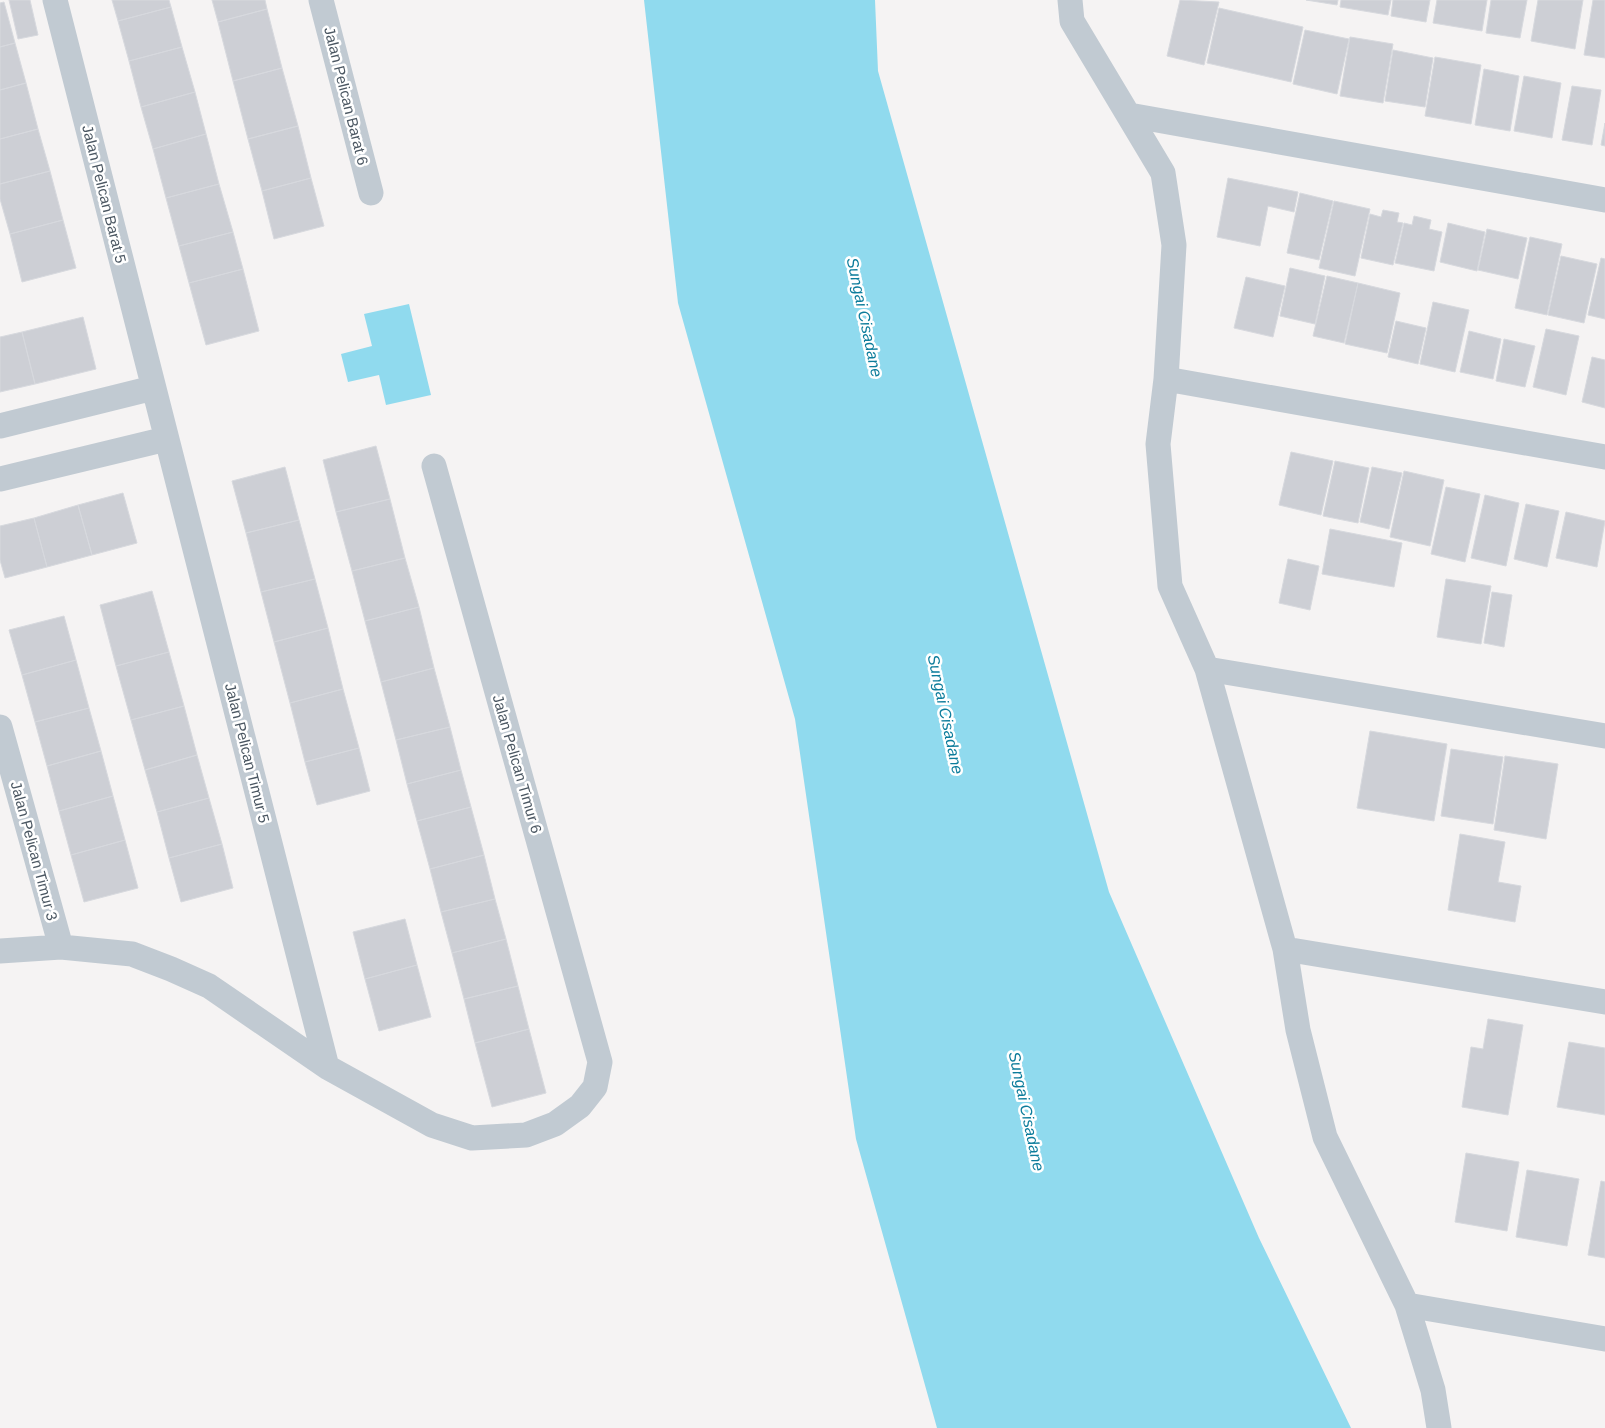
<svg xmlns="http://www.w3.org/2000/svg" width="1605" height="1428" viewBox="0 0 1605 1428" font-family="Arial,sans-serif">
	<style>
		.water { fill: #90daee }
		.building { fill: #cdcfd5; stroke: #d7d9de }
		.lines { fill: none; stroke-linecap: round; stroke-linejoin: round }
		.minor { stroke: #c1cad2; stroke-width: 25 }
		.labels { text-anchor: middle; stroke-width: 5; stroke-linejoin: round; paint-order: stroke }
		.street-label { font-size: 15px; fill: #4a5661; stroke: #fff }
		.water-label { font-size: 16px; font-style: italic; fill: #0c7c9b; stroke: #fff }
	</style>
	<rect width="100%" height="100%" fill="#f5f3f3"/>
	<path class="water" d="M 644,0 L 875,0 L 878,71 L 1109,892 L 1259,1238 L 1351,1428 L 937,1428 L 856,1139 L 795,719 L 678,303 Z
		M 409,304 L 431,395 L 386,405 L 379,375 L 348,382 L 341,354 L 372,346 L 364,314 Z"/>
	<path class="building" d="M 9,0 L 30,0 L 38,35 L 18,39 Z
		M 112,0 L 169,0 L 171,7 L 118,21 Z
		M 212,0 L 265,0 L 267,9 L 218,22 Z
		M 1180,0 L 1219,2 L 1204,65 L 1167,56 Z
		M 1306,0 L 1338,0 L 1337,5 Z
		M 1341,0 L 1391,0 L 1388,15 L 1340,7 Z
		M 1393,0 L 1430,0 L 1426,22 L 1391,16 Z
		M 1437,0 L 1487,0 L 1482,31 L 1433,23 Z
		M 1491,0 L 1527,0 L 1520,38 L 1486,33 Z
		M 1538,0 L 1583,0 L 1575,49 L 1531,41 Z
		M 1593,0 L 1605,0 L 1605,58 L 1584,55 Z
		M 4,2 L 15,43 L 0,47 L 0,3 Z
		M 171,7 L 182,47 L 129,61 L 118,21 Z
		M 1219,8 L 1303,27 L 1291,82 L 1207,63 Z
		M 267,9 L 282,68 L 233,81 L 218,22 Z
		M 1305,30 L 1349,39 L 1337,94 L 1293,84 Z
		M 1350,37 L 1393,44 L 1383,103 L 1340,96 Z
		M 15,43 L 26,83 L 0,90 L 0,47 Z
		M 182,47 L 195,92 L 141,107 L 129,61 Z
		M 1393,50 L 1433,58 L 1425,107 L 1385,101 Z
		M 1435,57 L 1481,65 L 1471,124 L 1425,116 Z
		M 282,68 L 298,126 L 248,139 L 233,81 Z
		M 1484,69 L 1519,76 L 1510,131 L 1475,125 Z
		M 1524,76 L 1561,83 L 1552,138 L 1514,131 Z
		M 26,83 L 38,129 L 0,139 L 0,90 Z
		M 1572,86 L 1601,90 L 1592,145 L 1562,140 Z
		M 195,92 L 206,134 L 153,149 L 141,107 Z
		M 1605,123 L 1605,146 L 1601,145 Z
		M 298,126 L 311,178 L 262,191 L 248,139 Z
		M 38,129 L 50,171 L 0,184 L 0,139 Z
		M 206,134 L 219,184 L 166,198 L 153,149 Z
		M 50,171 L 63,220 L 10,234 L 0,199 L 0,184 Z
		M 311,178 L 324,226 L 274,239 L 262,191 Z
		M 1228,178 L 1298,192 L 1294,212 L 1268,206 L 1260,246 L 1217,237 Z
		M 219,184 L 233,232 L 179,246 L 166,198 Z
		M 1300,193 L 1333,201 L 1319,260 L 1287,253 Z
		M 1334,201 L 1370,209 L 1355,276 L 1319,268 Z
		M 1383,210 L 1399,213 L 1397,222 L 1403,223 L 1393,265 L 1361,258 L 1370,214 L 1381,217 Z
		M 1414,216 L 1431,220 L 1429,229 L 1442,232 L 1434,271 L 1395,263 L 1404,223 L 1412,225 Z
		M 63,220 L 76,268 L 22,282 L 10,234 Z
		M 1448,223 L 1485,232 L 1477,271 L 1440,262 Z
		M 1487,229 L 1527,238 L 1518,279 L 1478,270 Z
		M 233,232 L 243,269 L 189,283 L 179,246 Z
		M 1530,237 L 1562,244 L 1547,315 L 1515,308 Z
		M 1561,256 L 1597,264 L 1584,323 L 1548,315 Z
		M 1601,258 L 1605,259 L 1605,319 L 1588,315 Z
		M 1290,268 L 1325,276 L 1315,324 L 1280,316 Z
		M 243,269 L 259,331 L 206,345 L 189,283 Z
		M 1327,276 L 1358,283 L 1344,343 L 1313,336 Z
		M 1246,277 L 1285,286 L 1273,337 L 1234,328 Z
		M 1358,283 L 1400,293 L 1387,353 L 1345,344 Z
		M 1433,302 L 1469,310 L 1455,372 L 1420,364 Z
		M 83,317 L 96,369 L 35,384 L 22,332 Z
		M 1396,321 L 1426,328 L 1418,364 L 1388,357 Z
		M 1546,329 L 1579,336 L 1566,395 L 1533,387 Z
		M 1469,331 L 1501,339 L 1493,379 L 1460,372 Z
		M 22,332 L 35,384 L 0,392 L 0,337 Z
		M 1504,339 L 1535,346 L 1525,387 L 1496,381 Z
		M 1592,357 L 1605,360 L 1605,408 L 1582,402 Z
		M 376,446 L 390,499 L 336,512 L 323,460 Z
		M 1291,452 L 1333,461 L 1321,515 L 1279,505 Z
		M 1335,461 L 1369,468 L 1358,523 L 1323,516 Z
		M 285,467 L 299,520 L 246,533 L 232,481 Z
		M 1372,467 L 1402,473 L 1389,529 L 1360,522 Z
		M 1404,471 L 1444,480 L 1430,546 L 1390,537 Z
		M 1446,487 L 1480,494 L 1465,562 L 1431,554 Z
		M 123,493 L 137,543 L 92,555 L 78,505 Z
		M 1485,495 L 1519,503 L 1506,566 L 1471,558 Z
		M 390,499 L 405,558 L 352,571 L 336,512 Z
		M 1526,504 L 1559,511 L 1547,567 L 1514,559 Z
		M 78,505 L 92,555 L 47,567 L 34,518 Z
		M 1566,512 L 1605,521 L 1597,567 L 1556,558 Z
		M 34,518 L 47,567 L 5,578 L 0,560 L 0,526 Z
		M 299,520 L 315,579 L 261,592 L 246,533 Z
		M 1330,529 L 1402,543 L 1394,587 L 1322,574 Z
		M 405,558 L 419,607 L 365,621 L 352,571 Z
		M 1288,559 L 1319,566 L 1310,610 L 1279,603 Z
		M 315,579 L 328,628 L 274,642 L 261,592 Z
		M 1446,579 L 1491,586 L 1481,644 L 1437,637 Z
		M 152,591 L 169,652 L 116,666 L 100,605 Z
		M 1492,592 L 1512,595 L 1504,647 L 1484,643 Z
		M 419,607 L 434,668 L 381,682 L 365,621 Z
		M 64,616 L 76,660 L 22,675 L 9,630 Z
		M 328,628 L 343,689 L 290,703 L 274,642 Z
		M 169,652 L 184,706 L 131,720 L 116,666 Z
		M 76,660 L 89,708 L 35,722 L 22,675 Z
		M 434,668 L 450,727 L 396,740 L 381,682 Z
		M 343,689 L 359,748 L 305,762 L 290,703 Z
		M 184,706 L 197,755 L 145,770 L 131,720 Z
		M 89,708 L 101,751 L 47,766 L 35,722 Z
		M 450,727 L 461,770 L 407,784 L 396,740 Z
		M 1370,731 L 1447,744 L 1434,821 L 1357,808 Z
		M 359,748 L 370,791 L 317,805 L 305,762 Z
		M 1451,749 L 1503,757 L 1493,824 L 1441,816 Z
		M 101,751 L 113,796 L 59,811 L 47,766 Z
		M 197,755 L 209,798 L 157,812 L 145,770 Z
		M 1505,756 L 1558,764 L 1546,839 L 1494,830 Z
		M 461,770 L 471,807 L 417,821 L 407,784 Z
		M 113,796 L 125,840 L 71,855 L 59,811 Z
		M 209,798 L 222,844 L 169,858 L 157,812 Z
		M 471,807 L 484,855 L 430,869 L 417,821 Z
		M 1460,834 L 1505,842 L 1498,882 L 1521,886 L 1515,922 L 1448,910 Z
		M 125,840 L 138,888 L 84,902 L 71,855 Z
		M 222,844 L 233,888 L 181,902 L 169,858 Z
		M 484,855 L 495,899 L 441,912 L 430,869 Z
		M 495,899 L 506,939 L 452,953 L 441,912 Z
		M 405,919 L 417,965 L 365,979 L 353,932 Z
		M 506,939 L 518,986 L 464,999 L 452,953 Z
		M 417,965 L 431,1017 L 379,1031 L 365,979 Z
		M 518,986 L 529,1029 L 475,1043 L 464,999 Z
		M 1488,1019 L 1523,1025 L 1508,1115 L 1462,1107 L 1471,1047 L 1483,1049 Z
		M 529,1029 L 546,1093 L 492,1107 L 475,1043 Z
		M 1569,1042 L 1605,1048 L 1605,1115 L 1557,1107 Z
		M 1466,1153 L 1519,1162 L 1507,1231 L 1455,1222 Z
		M 1527,1170 L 1579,1179 L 1567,1246 L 1516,1237 Z
		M 1601,1181 L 1605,1182 L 1605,1258 L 1588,1255 Z"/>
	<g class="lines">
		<path class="minor" d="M 55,0 L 327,1067
			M 321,0 L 371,193
			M 1070,0 L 1072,21 L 1163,173 L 1174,245 L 1166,379 L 1158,444 L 1170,586 L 1207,669 L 1285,949 L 1298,1030 L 1325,1137 L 1407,1305 L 1433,1390 L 1439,1428
			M 1129,115 L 1605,200
			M 1166,379 L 1605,457
			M 0,426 L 153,388
			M 0,479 L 166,439
			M 1207,669 L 1605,736
			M 0,727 L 61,947
			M 1285,949 L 1605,1002
			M 0,951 L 61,947 L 132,954 L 171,969 L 209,986 L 327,1067 L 432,1125 L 472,1138 L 526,1135 L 555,1124 L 580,1106 L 595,1087 L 600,1062 L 434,466
			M 1407,1305 L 1605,1339"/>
	</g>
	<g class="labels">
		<g class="street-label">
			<text transform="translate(346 96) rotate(76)" y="5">Jalan Pelican Barat 6</text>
			<text transform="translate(104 194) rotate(76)" y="5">Jalan Pelican Barat 5</text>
			<text transform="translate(247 753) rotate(76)" y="5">Jalan Pelican Timur 5</text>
			<text transform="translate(517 764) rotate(74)" y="5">Jalan Pelican Timur 6</text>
			<text transform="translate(34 851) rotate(75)" y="5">Jalan Pelican Timur 3</text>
		</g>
		<g class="water-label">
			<text transform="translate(865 317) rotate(78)" y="6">Sungai Cisadane</text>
			<text transform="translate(946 714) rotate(78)" y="6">Sungai Cisadane</text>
			<text transform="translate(1027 1111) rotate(78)" y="6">Sungai Cisadane</text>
		</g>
	</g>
</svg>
